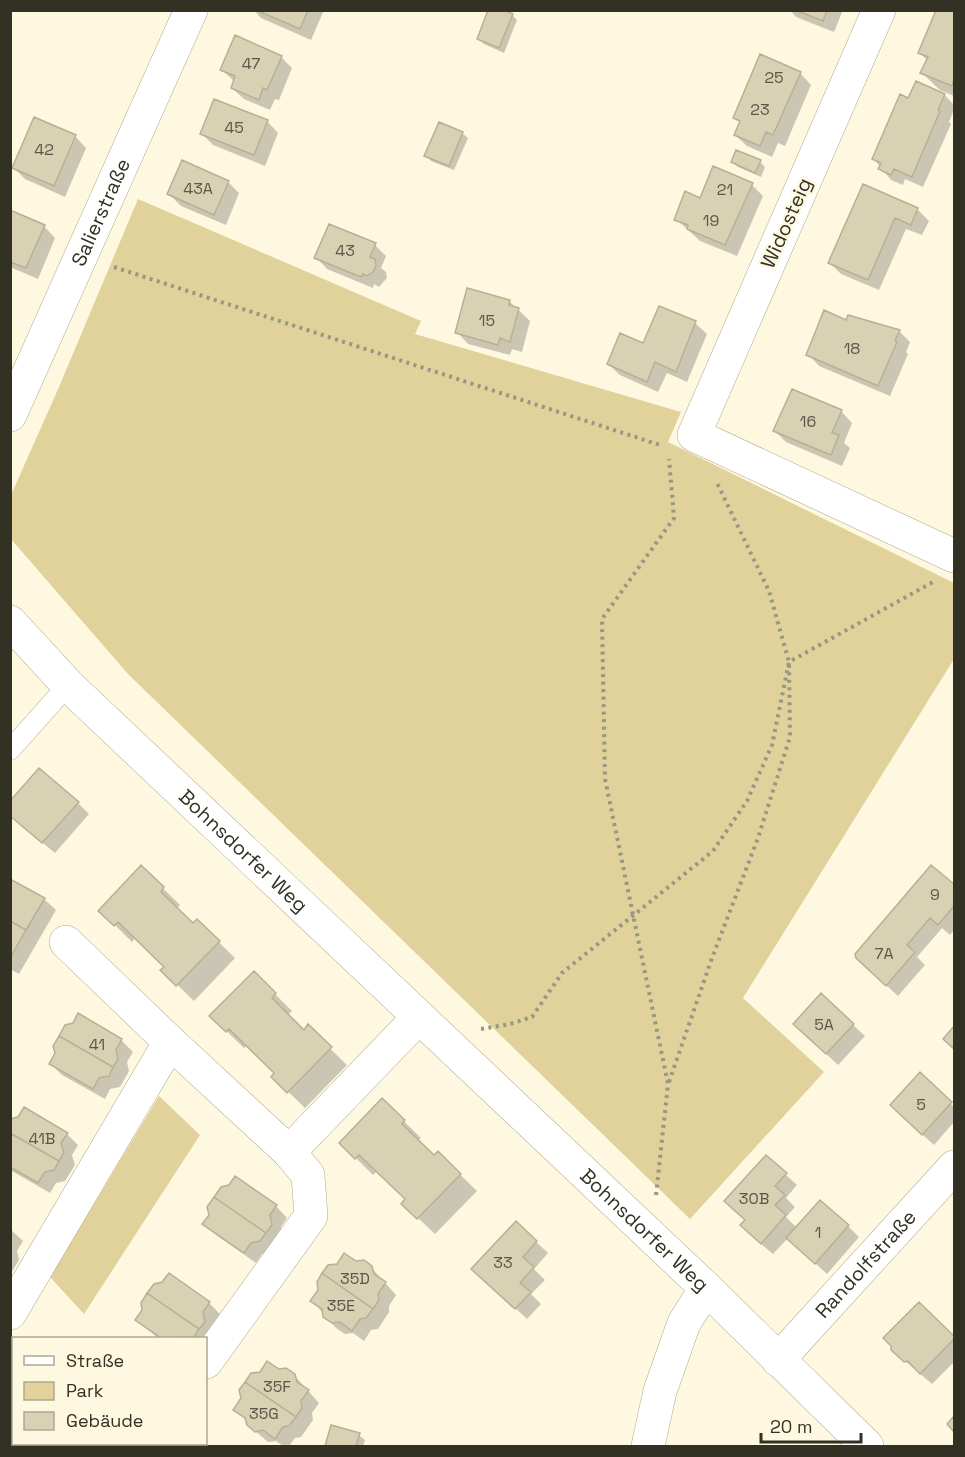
<svg xmlns="http://www.w3.org/2000/svg" width="965" height="1457" viewBox="0 0 965 1457" font-family="'Space Grotesk',sans-serif">
	<style>
		.green { fill: #e0d29a }
		.shadow { fill: #0003 }
		.building { fill: #d8d1b4; stroke: #b7b194; stroke-width: 1.5 }
		.lines { fill: none; stroke-linecap: round; stroke-linejoin: round }
		.lane-casing { stroke: #b0a98d; stroke-width: 21 }
		.street-casing { stroke: #b0a98d; stroke-width: 34 }
		.path { stroke: #9a9684; stroke-width: 4; stroke-dasharray: 3 4.5; stroke-linecap: butt }
		.lane { stroke: #fff; stroke-width: 20 }
		.street { stroke: #fff; stroke-width: 33 }
		.labels { text-anchor: middle; stroke-width: 5; stroke-linejoin: round; paint-order: stroke }
		.number-label { font-size: 16px; fill: #5c5848 }
		.street-label { font-size: 20px; fill: #333024; stroke: #fef8e0 }
	</style>
	<rect width="100%" height="100%" fill="#fef8e0"/>
	<path class="green" d="M 138,199 L 421,321 L 415,334 L 681,412 L 668,442 L 954,583 L 954,659 L 743,998 L 824,1072 L 690,1219 L 128,674 L 11,539 L 11,495 L 59,387 Z
		M 159,1096 L 200,1135 L 84,1314 L 50,1277 Z"/>
	<path class="shadow" d="M 254,10 L 324,10 L 311,40 L 261,18 Z
		M 790,10 L 843,10 L 834,32 L 796,17 Z
		M 938,10 L 954,10 L 954,96 L 940,90 L 954,105 L 954,109 L 949,122 L 951,124 L 923,187 L 905,179 L 903,185 L 891,180 L 874,159 L 909,100 L 944,94 L 922,73 L 928,61 L 920,53 Z
		M 512,15 L 517,20 L 504,53 L 484,44 L 479,39 Z
		M 281,57 L 292,68 L 279,100 L 275,99 L 270,110 L 244,99 L 232,88 L 234,81 L 222,70 Z
		M 800,73 L 811,85 L 785,146 L 778,143 L 772,157 L 747,146 L 735,135 L 741,123 L 735,118 Z
		M 267,121 L 278,133 L 265,166 L 213,145 L 202,134 Z
		M 462,133 L 468,138 L 454,170 L 431,161 L 426,155 Z
		M 75,136 L 86,148 L 65,197 L 25,179 L 14,168 Z
		M 733,162 L 760,162 L 765,167 L 761,177 L 738,167 Z
		M 228,182 L 239,193 L 226,225 L 181,206 L 169,194 Z
		M 752,185 L 763,196 L 737,256 L 700,241 L 676,219 L 700,200 Z
		M 864,186 L 917,209 L 929,221 L 922,235 L 906,229 L 879,290 L 841,274 L 829,262 Z
		M 10,212 L 44,226 L 55,238 L 38,279 L 10,267 Z
		M 375,245 L 386,256 L 381,268 L 386,272 L 387,278 L 379,287 L 374,284 L 373,288 L 327,269 L 316,257 Z
		M 510,302 L 530,321 L 522,352 L 512,349 L 510,355 L 468,344 L 457,332 Z
		M 847,322 L 899,331 L 910,342 L 906,352 L 908,354 L 890,396 L 819,366 L 808,354 Z
		M 695,323 L 707,334 L 687,382 L 667,373 L 658,392 L 620,375 L 608,364 L 644,345 Z
		M 841,411 L 852,423 L 844,443 L 850,448 L 842,466 L 786,442 L 775,431 Z
		M 78,803 L 89,814 L 55,853 L 16,821 Z
		M 141,867 L 180,905 L 176,909 L 193,925 L 197,921 L 235,958 L 194,1001 L 162,970 L 166,967 L 135,938 L 132,942 L 100,910 Z
		M 931,867 L 954,886 L 954,930 L 950,935 L 942,928 L 917,957 L 925,965 L 898,996 L 869,969 Z
		M 10,880 L 44,899 L 56,910 L 19,974 L 10,969 Z
		M 254,973 L 292,1011 L 287,1016 L 304,1032 L 308,1027 L 347,1065 L 305,1108 L 273,1077 L 276,1074 L 247,1045 L 244,1048 L 211,1016 Z
		M 821,995 L 865,1036 L 838,1065 L 806,1035 Z
		M 121,1040 L 133,1052 L 127,1062 L 129,1071 L 120,1087 L 110,1089 L 105,1099 L 62,1075 L 51,1064 L 56,1053 Z
		M 920,1075 L 954,1107 L 954,1122 L 934,1145 L 903,1117 Z
		M 382,1100 L 421,1138 L 417,1141 L 434,1157 L 438,1153 L 477,1191 L 435,1234 L 403,1204 L 407,1200 L 377,1171 L 373,1175 L 341,1143 Z
		M 10,1122 L 67,1134 L 78,1145 L 72,1155 L 75,1165 L 65,1181 L 56,1183 L 50,1193 L 10,1170 Z
		M 766,1157 L 797,1185 L 786,1198 L 795,1207 L 786,1217 L 797,1228 L 848,1226 L 859,1237 L 827,1274 L 788,1238 L 773,1254 L 753,1237 L 746,1221 Z
		M 276,1206 L 287,1218 L 281,1227 L 282,1237 L 272,1252 L 262,1254 L 256,1263 L 216,1235 L 204,1224 L 210,1215 Z
		M 516,1223 L 548,1253 L 534,1269 L 545,1280 L 531,1294 L 541,1304 L 527,1319 L 485,1280 Z
		M 10,1229 L 23,1241 L 17,1251 L 19,1260 L 10,1275 Z
		M 356,1263 L 371,1267 L 396,1295 L 389,1306 L 389,1312 L 378,1329 L 371,1330 L 364,1341 L 353,1333 L 345,1334 L 336,1328 L 312,1301 Z
		M 209,1303 L 220,1314 L 206,1338 L 158,1338 L 137,1320 Z
		M 919,1304 L 954,1338 L 954,1362 L 932,1384 L 905,1361 Z
		M 278,1371 L 294,1375 L 319,1403 L 312,1413 L 313,1420 L 301,1437 L 295,1438 L 289,1446 L 283,1446 L 276,1441 L 268,1442 L 248,1425 L 247,1421 L 235,1409 Z
		M 332,1426 L 359,1435 L 365,1440 L 363,1446 L 326,1446 Z"/>
	<path class="building" d="M 256,10 L 308,10 L 300,29 Z
		M 488,10 L 504,10 L 513,14 L 499,48 L 477,39 Z
		M 795,10 L 827,10 L 823,21 Z
		M 936,10 L 954,10 L 954,79 L 952,86 L 920,73 L 928,57 L 918,53 Z
		M 235,35 L 282,56 L 267,90 L 263,88 L 259,100 L 231,88 L 235,76 L 220,70 Z
		M 760,54 L 801,72 L 773,135 L 766,132 L 760,146 L 734,135 L 740,121 L 733,118 Z
		M 916,81 L 945,94 L 938,110 L 940,111 L 912,177 L 894,169 L 891,175 L 878,169 L 881,163 L 872,159 L 900,94 L 908,98 Z
		M 214,99 L 268,120 L 254,155 L 200,134 Z
		M 34,117 L 76,135 L 54,186 L 12,168 Z
		M 439,122 L 463,132 L 449,166 L 424,156 Z
		M 736,150 L 761,160 L 755,173 L 731,162 Z
		M 182,160 L 229,181 L 214,215 L 167,194 Z
		M 713,166 L 753,183 L 725,245 L 687,229 L 688,225 L 674,220 L 685,191 L 700,198 Z
		M 863,184 L 918,208 L 911,225 L 895,218 L 868,280 L 828,263 Z
		M 10,210 L 45,225 L 26,268 L 10,262 Z
		M 329,224 L 376,243 L 370,257 L 375,259 L 376,266 L 373,272 L 367,276 L 363,274 L 361,277 L 314,258 Z
		M 467,288 L 510,300 L 509,305 L 519,308 L 510,342 L 500,338 L 498,345 L 455,333 Z
		M 659,306 L 696,321 L 676,372 L 655,362 L 647,382 L 607,364 L 620,333 L 643,343 Z
		M 824,310 L 846,320 L 848,315 L 900,330 L 895,340 L 897,342 L 878,386 L 806,355 Z
		M 792,389 L 842,410 L 832,433 L 839,435 L 831,455 L 773,431 Z
		M 39,768 L 79,802 L 42,843 L 10,816 L 10,801 Z
		M 141,865 L 164,887 L 161,892 L 193,923 L 197,919 L 220,941 L 176,986 L 160,970 L 164,967 L 118,922 L 114,926 L 98,911 Z
		M 931,865 L 954,884 L 954,906 L 938,925 L 930,918 L 907,945 L 915,952 L 886,986 L 856,958 L 855,954 Z
		M 10,879 L 45,898 L 26,930 L 10,921 Z
		M 10,921 L 26,930 L 10,958 Z
		M 254,971 L 276,993 L 272,998 L 304,1030 L 308,1024 L 332,1047 L 287,1093 L 271,1077 L 274,1073 L 229,1029 L 226,1032 L 209,1016 Z
		M 821,993 L 854,1024 L 826,1054 L 793,1024 Z
		M 78,1013 L 122,1039 L 116,1050 L 118,1059 L 113,1067 L 59,1036 L 65,1025 L 73,1023 Z
		M 954,1026 L 954,1049 L 943,1039 Z
		M 59,1036 L 113,1067 L 109,1076 L 99,1078 L 93,1089 L 49,1064 L 55,1053 L 53,1046 Z
		M 920,1072 L 952,1102 L 922,1135 L 890,1105 Z
		M 382,1098 L 405,1120 L 402,1124 L 434,1155 L 438,1151 L 461,1174 L 417,1219 L 401,1204 L 405,1199 L 359,1155 L 355,1159 L 339,1143 Z
		M 24,1107 L 68,1133 L 61,1143 L 64,1153 L 59,1161 L 10,1133 L 10,1119 L 18,1117 Z
		M 10,1133 L 59,1161 L 54,1170 L 45,1172 L 38,1183 L 10,1167 Z
		M 766,1155 L 787,1173 L 775,1186 L 785,1195 L 775,1205 L 786,1215 L 761,1244 L 740,1225 L 745,1220 L 724,1201 Z
		M 235,1176 L 277,1205 L 270,1215 L 272,1225 L 266,1233 L 214,1197 L 221,1187 L 229,1185 Z
		M 214,1197 L 266,1233 L 260,1241 L 251,1243 L 244,1253 L 202,1224 L 209,1215 L 207,1207 Z
		M 820,1200 L 849,1225 L 815,1264 L 786,1238 Z
		M 516,1221 L 537,1241 L 523,1257 L 534,1267 L 520,1283 L 531,1292 L 515,1309 L 471,1269 Z
		M 344,1253 L 356,1261 L 364,1260 L 372,1266 L 374,1274 L 386,1282 L 378,1294 L 379,1300 L 373,1309 L 322,1273 L 328,1265 L 337,1264 Z
		M 169,1273 L 210,1302 L 203,1312 L 205,1322 L 199,1329 L 147,1293 L 154,1284 L 162,1282 Z
		M 322,1273 L 373,1309 L 366,1318 L 360,1319 L 352,1331 L 340,1322 L 332,1323 L 323,1317 L 322,1309 L 310,1301 L 318,1290 L 317,1282 Z
		M 147,1293 L 199,1329 L 194,1337 L 161,1338 L 135,1320 L 142,1310 L 141,1303 Z
		M 919,1302 L 954,1336 L 954,1339 L 920,1374 L 908,1361 L 904,1362 L 891,1350 L 891,1346 L 883,1338 Z
		M 267,1361 L 279,1369 L 286,1368 L 295,1374 L 297,1382 L 309,1390 L 301,1401 L 302,1408 L 296,1417 L 245,1382 L 251,1373 L 260,1372 Z
		M 245,1382 L 296,1417 L 289,1426 L 283,1427 L 275,1439 L 263,1430 L 255,1432 L 247,1425 L 245,1418 L 233,1410 L 241,1398 L 239,1390 Z
		M 954,1416 L 954,1432 L 947,1424 Z
		M 331,1425 L 360,1433 L 356,1446 L 325,1446 Z"/>
	<g class="lines">
		<defs>
			<path id="lane" d="M 10,750 L 68,685"/>
			<g id="street">
				<path d="M 879,10 L 694,435 L 954,556"/>
				<path id="s1" d="M 10,415 L 191,10"/>
				<path id="s2" d="M 10,622 L 68,685 L 706,1288 L 867,1446"/>
				<path d="M 66,942 L 170,1042 L 289,1152 L 308,1175 L 311,1216 L 206,1362"/>
				<path d="M 289,1152 L 419,1017"/>
				<path d="M 10,1313 L 170,1042"/>
				<path id="s3" d="M 778,1360 L 954,1167"/>
				<path d="M 10,1428 L 14,1429"/>
				<path d="M 648,1446 L 660,1391 L 684,1323 L 706,1288"/>
			</g>
		</defs>
		<use href="#lane" class="lane-casing"/>
		<use href="#street" class="street-casing"/>
		<path class="path" d="M 114,267 L 663,446
			M 481,1029 L 510,1024 L 532,1017 L 562,973 L 713,851 L 747,801 L 772,745 L 789,662 L 933,582
			M 669,1082 L 712,958 L 758,838 L 790,737 L 789,662 L 769,591 L 717,483
			M 656,1195 L 668,1084 L 605,779 L 602,619 L 674,518 L 669,459"/>
		<use href="#lane" class="lane"/>
		<use href="#street" class="street"/>
	</g>
	<g class="labels">
		<g class="number-label">
			<text x="251" y="69">47</text>
			<text x="774" y="83">25</text>
			<text x="760" y="115">23</text>
			<text x="234" y="133">45</text>
			<text x="44" y="155">42</text>
			<text x="198" y="194">43A</text>
			<text x="725" y="195">21</text>
			<text x="711" y="226">19</text>
			<text x="345" y="256">43</text>
			<text x="487" y="326">15</text>
			<text x="852" y="354">18</text>
			<text x="808" y="427">16</text>
			<text x="935" y="900">9</text>
			<text x="884" y="959">7A</text>
			<text x="824" y="1030">5A</text>
			<text x="97" y="1050">41</text>
			<text x="921" y="1110">5</text>
			<text x="42" y="1144">41B</text>
			<text x="754" y="1204">30B</text>
			<text x="818" y="1238">1</text>
			<text x="503" y="1268">33</text>
			<text x="355" y="1284">35D</text>
			<text x="341" y="1311">35E</text>
			<text x="277" y="1392">35F</text>
			<text x="264" y="1419">35G</text>
		</g>
		<g class="street-label">
			<text dy="7" stroke="none"><textPath href="#s1" startOffset="222">Salierstraße</textPath></text>
			<text transform="translate(786 223) rotate(-66)" y="7">Widosteig</text>
			<text dy="7" stroke="none"><textPath href="#s2" startOffset="327">Bohnsdorfer Weg</textPath></text>
			<text dy="7" stroke="none"><textPath href="#s2" startOffset="879">Bohnsdorfer Weg</textPath></text>
			<text dy="7" stroke="none"><textPath href="#s3" startOffset="130">Randolfstraße</textPath></text>
		</g>
	</g>
	<rect width="965" height="1457" fill="none" stroke="#333024" stroke-width="24"/>
	<rect x="12" y="1337" width="195" height="108" fill="#fef8e0" stroke="#ada895" stroke-width="1.5"/>
	<rect x="24" y="1356" width="30" height="9" fill="#ffffff" stroke="#ada895" stroke-width="1.5"/>
	<text x="66" y="1367" font-size="18" fill="#333024">Straße</text>
	<rect x="24" y="1382" width="30" height="18" fill="#e0d29a" stroke="#ada895" stroke-width="1.5"/>
	<text x="66" y="1397" font-size="18" fill="#333024">Park</text>
	<rect x="24" y="1412" width="30" height="18" fill="#d8d1b4" stroke="#ada895" stroke-width="1.5"/>
	<text x="66" y="1427" font-size="18" fill="#333024">Gebäude</text>
	<path d="M761 1433v9h100v-9" fill="none" stroke="#333024" stroke-width="3"/>
	<text x="770" y="1433" font-size="18" fill="#333024" stroke="#fef8e0" stroke-width="4.5" paint-order="stroke">20 m</text>
</svg>
